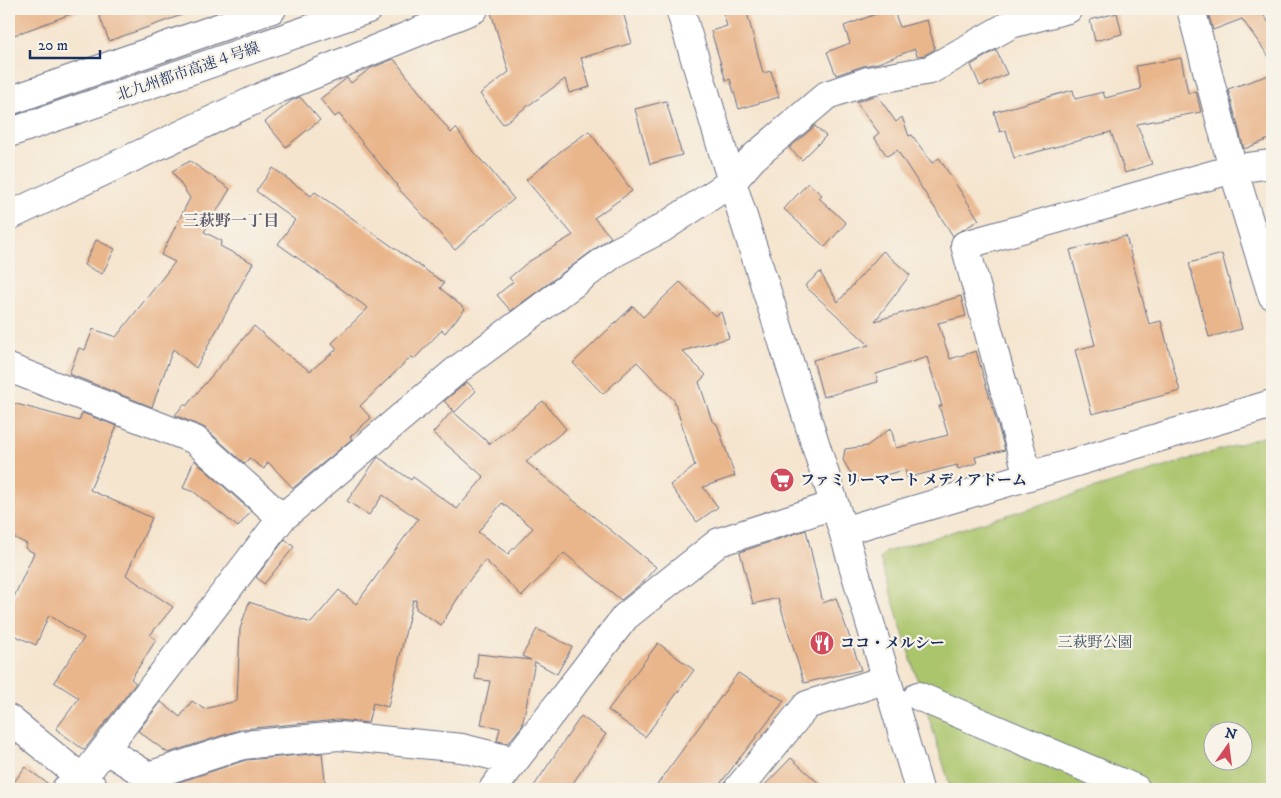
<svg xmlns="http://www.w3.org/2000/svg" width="1281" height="798" viewBox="0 0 1281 798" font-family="'IM FELL DW Pica','Noto Serif JP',serif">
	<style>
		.green { fill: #abc56c; stroke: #637a65; fill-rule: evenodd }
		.building { fill: #e9b68c; fill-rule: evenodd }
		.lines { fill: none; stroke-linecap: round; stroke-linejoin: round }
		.minor-casing { stroke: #676f86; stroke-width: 30 }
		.highway-casing { stroke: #676f86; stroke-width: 30 }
		.minor { stroke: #fff; stroke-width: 28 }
		.highway { stroke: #fff; stroke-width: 28 }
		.labels { text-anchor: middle; stroke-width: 4.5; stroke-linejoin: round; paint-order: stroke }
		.street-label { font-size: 15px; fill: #1b2f5e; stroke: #f7f3e8 }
		.poi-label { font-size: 15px; font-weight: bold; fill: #1b2f5e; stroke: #f7f3e8; text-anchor: start }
		.park-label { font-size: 15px; fill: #3f5462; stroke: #f7f3e8 }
		.neighbourhood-label { font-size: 16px; font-weight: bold; fill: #635e6e; stroke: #f7f3e8 }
	</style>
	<rect width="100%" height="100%" fill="#f7f3e8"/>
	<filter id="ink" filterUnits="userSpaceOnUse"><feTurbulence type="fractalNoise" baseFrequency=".02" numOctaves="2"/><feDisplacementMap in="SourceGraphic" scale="10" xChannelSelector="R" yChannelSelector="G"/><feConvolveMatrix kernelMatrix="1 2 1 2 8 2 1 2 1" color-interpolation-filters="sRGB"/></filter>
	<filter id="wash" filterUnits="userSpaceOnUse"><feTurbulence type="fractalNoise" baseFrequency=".0096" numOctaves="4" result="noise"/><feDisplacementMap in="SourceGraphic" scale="20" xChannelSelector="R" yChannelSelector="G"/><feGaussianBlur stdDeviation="1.12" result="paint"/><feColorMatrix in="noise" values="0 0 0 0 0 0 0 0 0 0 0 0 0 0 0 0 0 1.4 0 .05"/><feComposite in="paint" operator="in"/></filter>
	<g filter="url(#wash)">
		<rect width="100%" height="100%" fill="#f5e5cf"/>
		<path class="green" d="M 1272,434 L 1272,789 L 951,789 L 880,559 L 886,552 ZM 1214,730 L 1244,730 L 1244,760 L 1214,760 Z"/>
		<g id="blocks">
			<path class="building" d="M 9,9 L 79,9 L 79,11 L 9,37 Z
				M 97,9 L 193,9 L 193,11 L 109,41 Z
				M 490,9 L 622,9 L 632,43 L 581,58 L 590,87 L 569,93 L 565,79 L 503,124 L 480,94 L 509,72 Z
				M 722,9 L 746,9 L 763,73 L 771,71 L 779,97 L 739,109 L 730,79 L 726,81 L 711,31 L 727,26 Z
				M 889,9 L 893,9 L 900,27 L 927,20 L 935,49 L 925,55 L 917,56 L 915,49 L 878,63 L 863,66 L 836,75 L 827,52 L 850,43 L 844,26 Z
				M 1207,9 L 1263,9 L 1263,11 L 1261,12 L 1272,27 L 1272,61 L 1242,19 L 1213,30 Z
				M 1117,13 L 1122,34 L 1095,41 L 1090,20 Z
				M 996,50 L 1007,74 L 980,86 L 971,65 Z
				M 1181,58 L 1188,93 L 1196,91 L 1201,112 L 1137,124 L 1152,164 L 1125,173 L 1111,132 L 1014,158 L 1006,130 L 1000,132 L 994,112 L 1073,90 L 1075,99 L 1103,92 L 1105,98 L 1141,89 L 1136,66 Z
				M 394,59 L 451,133 L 456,128 L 474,153 L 488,167 L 514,199 L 475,231 L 455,250 L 396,186 L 397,185 L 339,114 L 335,117 L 320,99 L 347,78 L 351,83 L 371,68 Z
				M 1272,74 L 1272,138 L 1244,149 L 1228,89 Z
				M 877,95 L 896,122 L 902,117 L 909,136 L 912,135 L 932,163 L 939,158 L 979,220 L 953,236 L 897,150 L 887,156 L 874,137 L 879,133 L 856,102 Z
				M 300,97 L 320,120 L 286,147 L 265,122 L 291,101 Z
				M 666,101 L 682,155 L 650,164 L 635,109 Z
				M 815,126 L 826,136 L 802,160 L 789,148 Z
				M 589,131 L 632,191 L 594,218 L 611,237 L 511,311 L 497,295 L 513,282 L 509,278 L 528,262 L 573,235 L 526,180 L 562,150 Z
				M 190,161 L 230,189 L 204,232 L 222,241 L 220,246 L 253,263 L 196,368 L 173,349 L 152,407 L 69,374 L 79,348 L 85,350 L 93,329 L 116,337 L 175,262 L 161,255 L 190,198 L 172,171 Z
				M 273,168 L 311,196 L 315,192 L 444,283 L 440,288 L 465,309 L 445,333 L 442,330 L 414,359 L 412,356 L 360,406 L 371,418 L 350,437 L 352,439 L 293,488 L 268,462 L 264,469 L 249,458 L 245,464 L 205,428 L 175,415 L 184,404 L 186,406 L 254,326 L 285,353 L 310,371 L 337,349 L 332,343 L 368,308 L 278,244 L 295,220 L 256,191 Z
				M 808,183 L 822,195 L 819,198 L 846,223 L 825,247 L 784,209 Z
				M 1126,236 L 1149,324 L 1161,321 L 1180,391 L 1092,414 L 1075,350 L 1095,345 L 1070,250 Z
				M 96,240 L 115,249 L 102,274 L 84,265 Z
				M 883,251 L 910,275 L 875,321 L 961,296 L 966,316 L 938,323 L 950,359 L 976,351 L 1005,450 L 975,457 L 977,463 L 958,469 L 957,465 L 907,478 L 905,470 L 856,482 L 843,460 L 845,449 L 867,446 L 891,428 L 896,448 L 948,435 L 939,406 L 942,406 L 927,357 L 876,374 L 878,382 L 823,397 L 813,360 L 869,345 L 805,286 L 820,272 L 838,302 Z
				M 1222,254 L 1242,329 L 1209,337 L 1189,263 Z
				M 680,282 L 715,316 L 721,312 L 729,338 L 682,351 L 706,375 L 699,382 L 712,421 L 717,424 L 735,476 L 703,487 L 718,507 L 697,522 L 670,485 L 695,466 L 674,400 L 637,362 L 603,394 L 573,363 L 633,306 L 643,317 Z
				M 467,382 L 476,391 L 455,412 L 444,401 Z
				M 543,401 L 566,429 L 526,462 L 656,567 L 642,583 L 621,600 L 564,553 L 522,596 L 485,560 L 468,582 L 441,625 L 416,609 L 416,600 L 413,600 L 388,707 L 373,703 L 368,723 L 338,720 L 242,729 L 168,753 L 138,731 L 161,702 L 180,717 L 192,701 L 204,709 L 237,701 L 240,629 L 249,602 L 311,623 L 339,590 L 356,604 L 418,519 L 383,495 L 369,515 L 347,501 L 378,457 L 411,480 L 413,477 L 457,509 L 484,477 L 433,433 L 452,411 L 490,444 ZM 502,503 L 533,528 L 508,554 L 478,532 Z
				M 9,402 L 79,421 L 82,413 L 117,426 L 90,490 L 152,518 L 126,575 L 173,607 L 150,635 L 156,640 L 131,679 L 136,683 L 84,750 L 56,729 L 79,698 L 54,682 L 84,638 L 49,615 L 36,645 L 9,633 L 9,608 L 34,553 L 25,548 L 27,544 L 9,535 L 12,516 L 9,514 Z
				M 194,460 L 251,511 L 238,527 L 194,492 L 183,488 Z
				M 806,530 L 823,603 L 836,598 L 861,670 L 804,683 L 778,598 L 753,604 L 740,552 Z
				M 285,539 L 294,547 L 264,584 L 256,577 Z
				M 537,629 L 572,647 L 557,674 L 535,662 L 522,726 L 508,743 L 497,741 L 500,728 L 481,724 L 490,681 L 475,679 L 478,654 L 531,660 L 522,656 Z
				M 658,643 L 694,670 L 645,737 L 608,710 Z
				M 738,673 L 784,701 L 716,789 L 654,789 Z
				M 581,716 L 606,734 L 569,789 L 532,789 Z
				M 322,753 L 326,789 L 166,789 L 164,787 L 246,760 Z
				M 791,758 L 825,789 L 761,789 Z
				M 25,767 L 51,786 L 50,789 L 9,789 Z"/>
		</g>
	</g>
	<g filter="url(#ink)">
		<use href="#blocks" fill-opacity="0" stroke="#676f86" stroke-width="1"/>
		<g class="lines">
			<defs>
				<path id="minor" d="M 680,9 L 732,182 L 843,531 L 919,789
					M 1191,9 L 1233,169 L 1272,295
					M 9,216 L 278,89 L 474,9
					M 9,368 L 195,440 L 282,518
					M 1028,476 L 965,245 L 1233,169 L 1272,164
					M 843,531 L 1272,404
					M 918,696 L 1136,789
					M 9,719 L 95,789
					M 105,749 L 148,776 L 243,745 L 339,736 L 462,748 L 514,761
					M 66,789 L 82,779 L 282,518 L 457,370 L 616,252 L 661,229 L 732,182 L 753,158 L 827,95 L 868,81 L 930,70 L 1011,24 L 1068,9
					M 493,789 L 625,617 L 719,542 L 834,505
					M 738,789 L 807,705 L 887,679"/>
				<path id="highway" d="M 9,101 L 272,9
					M 9,133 L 368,9"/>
			</defs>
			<use href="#minor" class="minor-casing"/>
			<use href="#highway" class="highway-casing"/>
			<use href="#minor" class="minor"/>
			<use href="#highway" class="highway"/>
		</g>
	</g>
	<defs>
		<symbol id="supermarket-disc" viewBox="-11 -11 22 22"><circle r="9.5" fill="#d1495b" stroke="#f7f3e8"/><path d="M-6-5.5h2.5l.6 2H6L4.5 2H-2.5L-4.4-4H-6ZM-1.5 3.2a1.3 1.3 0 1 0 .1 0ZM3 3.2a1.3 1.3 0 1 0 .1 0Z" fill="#fff"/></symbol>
		<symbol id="restaurant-disc" viewBox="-11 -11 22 22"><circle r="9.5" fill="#d1495b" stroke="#f7f3e8"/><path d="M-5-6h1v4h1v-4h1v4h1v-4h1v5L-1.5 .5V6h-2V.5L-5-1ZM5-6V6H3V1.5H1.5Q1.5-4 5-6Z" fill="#fff"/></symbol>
	</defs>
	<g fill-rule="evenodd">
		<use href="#supermarket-disc" x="768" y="466" width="28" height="28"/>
		<use href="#restaurant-disc" x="808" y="629" width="28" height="28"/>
	</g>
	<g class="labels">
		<g class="street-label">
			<text transform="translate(188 71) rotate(-19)" y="5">北九州都市高速４号線</text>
		</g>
		<g class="poi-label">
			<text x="800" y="485">ファミリーマート メディアドーム</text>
			<text x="840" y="648">ココ・メルシー</text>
		</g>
		<g class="park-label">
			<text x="1095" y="647">三萩野公園</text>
		</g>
		<g class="neighbourhood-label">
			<text x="231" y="226">三萩野一丁目</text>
		</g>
	</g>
	<rect width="1281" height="798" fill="none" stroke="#f7f3e8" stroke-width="30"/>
	<g transform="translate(1228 746) rotate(14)"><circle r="24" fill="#f7f3e8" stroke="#9fa5b1"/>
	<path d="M0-4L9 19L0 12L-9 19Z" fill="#d1495b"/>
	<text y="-8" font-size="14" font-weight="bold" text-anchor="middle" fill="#1b2f5e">N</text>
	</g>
	<path d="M30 50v8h70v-8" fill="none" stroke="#1b2f5e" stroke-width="2.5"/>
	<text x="38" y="50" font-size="15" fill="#1b2f5e" stroke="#f7f3e8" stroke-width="4" paint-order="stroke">20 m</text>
</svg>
